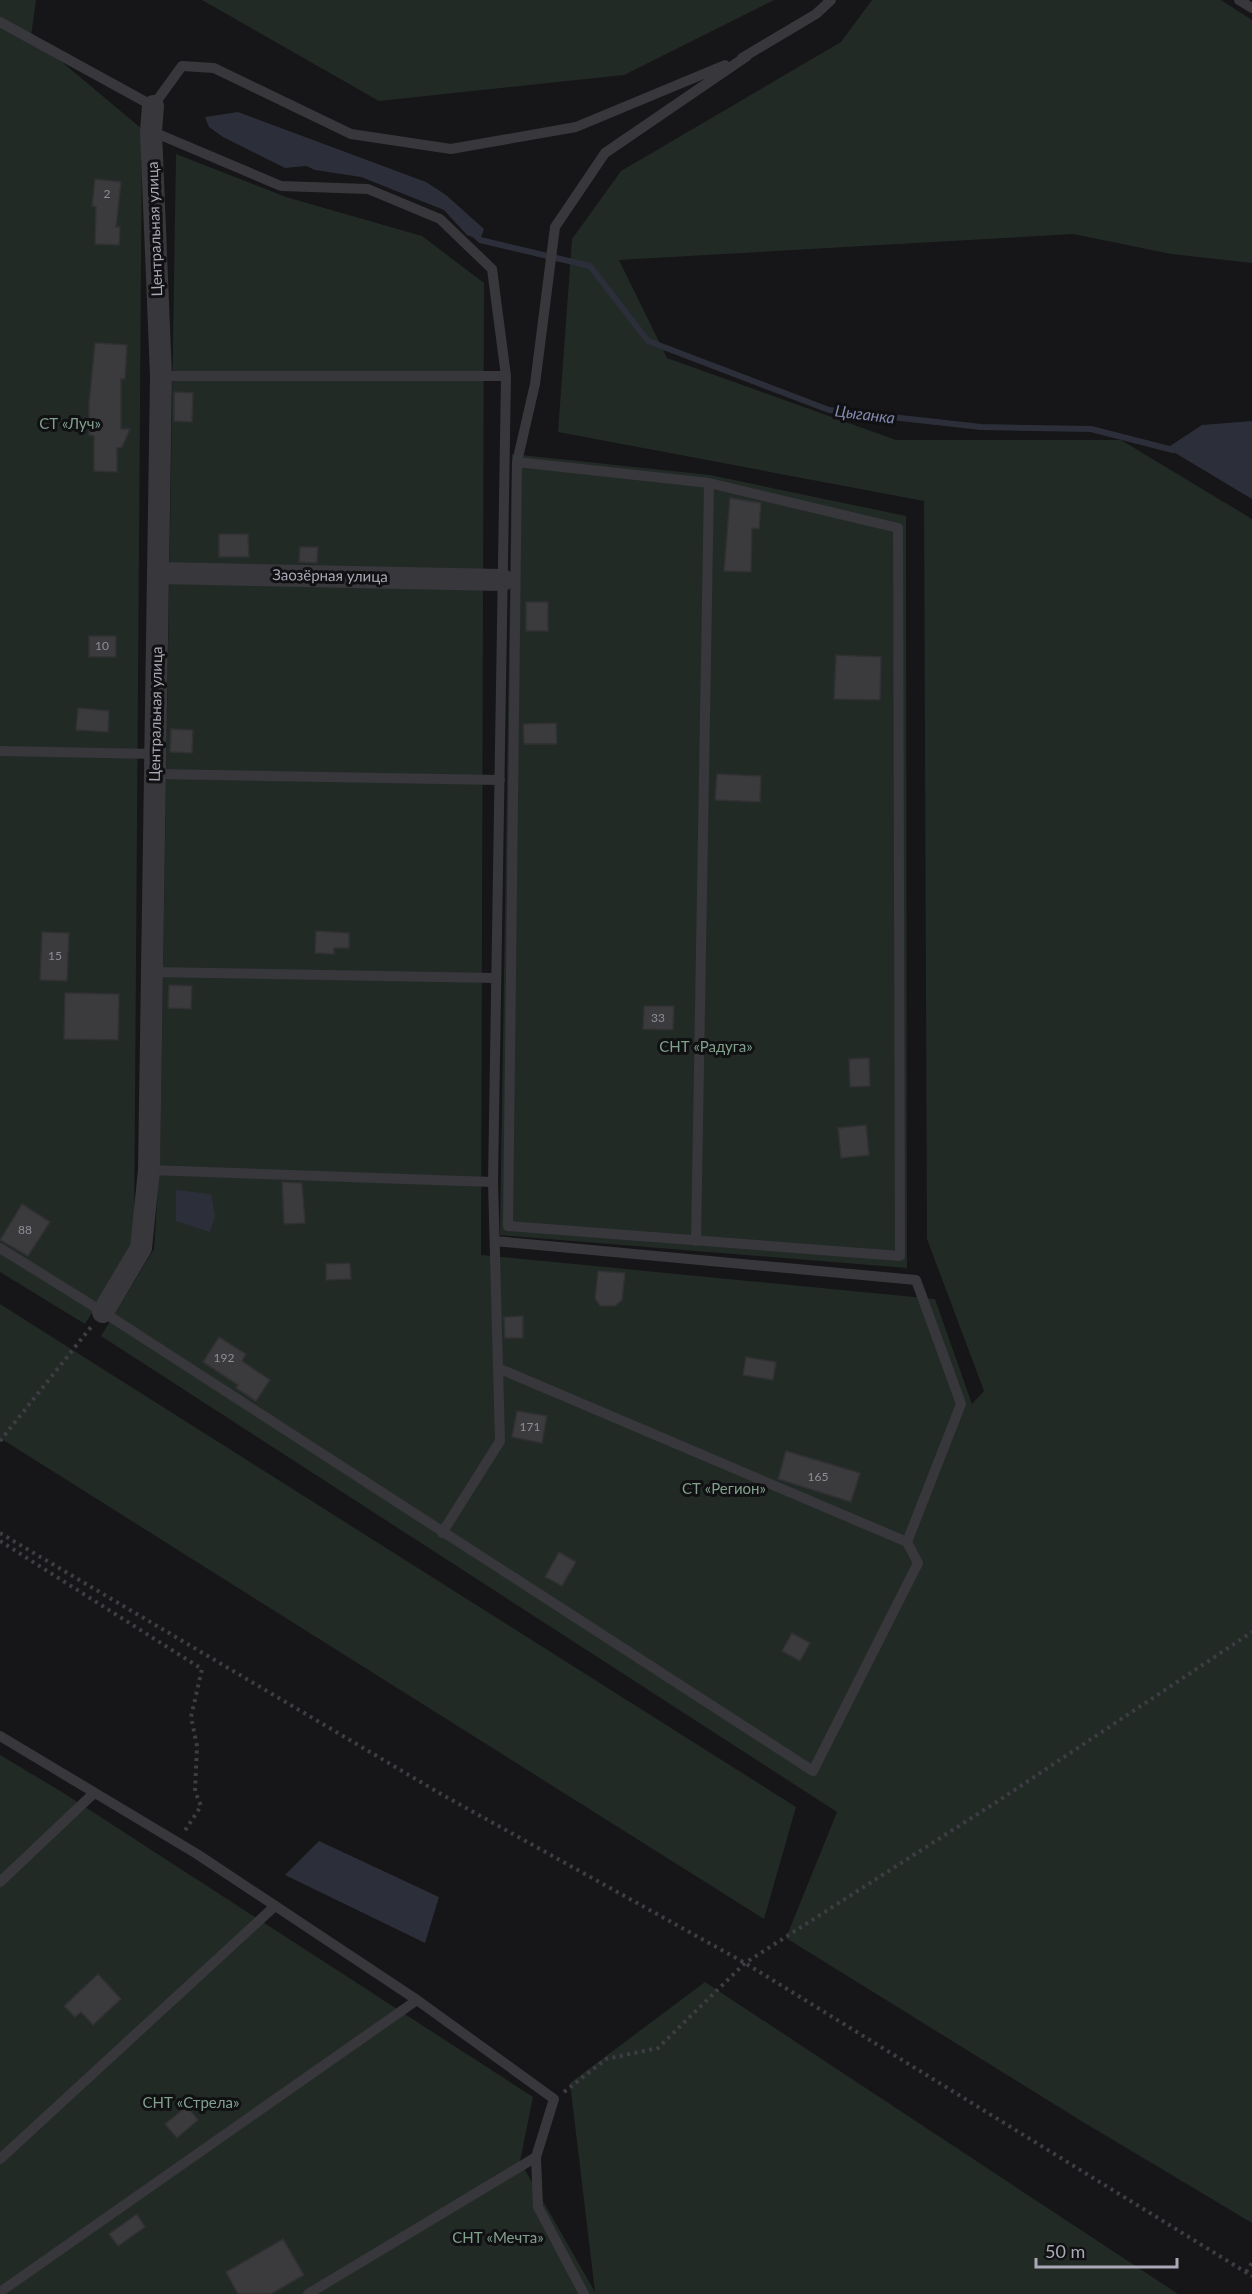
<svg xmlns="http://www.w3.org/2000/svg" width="1252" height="2294" viewBox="0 0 1252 2294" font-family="Lato,sans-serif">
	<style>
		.green { fill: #222a26 }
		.water { fill: #2c2f3a }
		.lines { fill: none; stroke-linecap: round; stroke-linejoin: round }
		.stream { stroke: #2c2f3a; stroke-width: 6 }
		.building { fill: #3b3b3e; stroke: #313033; stroke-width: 1.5 }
		.path { stroke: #3d3d43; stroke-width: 4; stroke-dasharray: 3 4.5; stroke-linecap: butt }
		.service { stroke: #38373c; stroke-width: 10 }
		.minor { stroke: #38373c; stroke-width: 22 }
		.labels { text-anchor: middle; stroke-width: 6; stroke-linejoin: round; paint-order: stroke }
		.number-label { font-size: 12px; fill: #8e8d98 }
		.street-label { font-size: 15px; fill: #a9a8b6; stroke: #111012 }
		.park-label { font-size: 15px; fill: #81a08e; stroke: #111012 }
		.water-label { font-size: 16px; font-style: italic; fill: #8289af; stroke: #111012 }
	</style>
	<rect width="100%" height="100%" fill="#161517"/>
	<path class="green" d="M 0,0 L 36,0 L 31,36 L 142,129 L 134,1245 L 85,1324 L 0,1272 Z
		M 202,0 L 774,0 L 624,75 L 379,101 Z
		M 872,0 L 1221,0 L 1252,20 L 1252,263 L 1171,254 L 1073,234 L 619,260 L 667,358 L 896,440 L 1121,440 L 1252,519 L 1252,2223 L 1083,2122 L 786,1938 L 837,1812 L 101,1336 L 154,1249 L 160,1158 L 176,154 L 286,197 L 422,236 L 484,283 L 481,1255 L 935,1299 L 972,1404 L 984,1391 L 927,1239 L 924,501 L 558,432 L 572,239 L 621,171 L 841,42 Z
		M 512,454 L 710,475 L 906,516 L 907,1268 L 500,1235 Z
		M 0,1304 L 796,1807 L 764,1919 L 0,1438 Z
		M 0,1755 L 62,1792 L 533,2097 L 520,2161 L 595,2292 L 570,2083 L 705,1982 L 1178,2294 L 0,2294 Z"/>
	<path class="water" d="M 238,112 L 426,182 L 446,195 L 484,229 L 480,240 L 467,235 L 444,210 L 361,177 L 315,170 L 306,166 L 285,168 L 223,137 L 209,127 L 205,117 Z
		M 1252,421 L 1252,499 L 1167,448 L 1202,425 Z
		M 176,1190 L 211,1194 L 215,1216 L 210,1232 L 176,1221 Z
		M 319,1841 L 439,1897 L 425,1943 L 285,1875 Z"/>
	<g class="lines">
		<path class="stream" d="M 476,236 L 480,240 L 590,266 L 648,341 L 829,410 L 981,427 L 1091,429 L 1173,450"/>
	</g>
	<path class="building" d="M 95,179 L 121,182 L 116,227 L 120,227 L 119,245 L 95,244 L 96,207 L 92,206 Z
		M 95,343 L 127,345 L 125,379 L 121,379 L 121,429 L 130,429 L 122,447 L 117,448 L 117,472 L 94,471 L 94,436 L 89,435 L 89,403 Z
		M 174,392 L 193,393 L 192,422 L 174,421 Z
		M 730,498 L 761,503 L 759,529 L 752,528 L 751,572 L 724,571 Z
		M 219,534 L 248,534 L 249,557 L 219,557 Z
		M 300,547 L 318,547 L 317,563 L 299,562 Z
		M 526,602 L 548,602 L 548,631 L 526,631 Z
		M 89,636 L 116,636 L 116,657 L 89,657 Z
		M 836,655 L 881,657 L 880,700 L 834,699 Z
		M 78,708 L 109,711 L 108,732 L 76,730 Z
		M 556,723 L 557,744 L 524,744 L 523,724 Z
		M 171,729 L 193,730 L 192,753 L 170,752 Z
		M 717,774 L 761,776 L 760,802 L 715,800 Z
		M 316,931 L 349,933 L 349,948 L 334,948 L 334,954 L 315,953 Z
		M 42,932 L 69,933 L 67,981 L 40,980 Z
		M 169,985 L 192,986 L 191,1009 L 168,1008 Z
		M 65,993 L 119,994 L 118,1040 L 64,1039 Z
		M 644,1006 L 674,1006 L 673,1030 L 643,1029 Z
		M 869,1058 L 870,1086 L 850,1087 L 849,1059 Z
		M 866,1125 L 869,1155 L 841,1158 L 838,1128 Z
		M 282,1182 L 302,1183 L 305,1223 L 284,1224 Z
		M 22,1204 L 50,1222 L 28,1256 L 0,1240 Z
		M 350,1263 L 351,1279 L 326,1280 L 326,1264 Z
		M 598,1271 L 625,1273 L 622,1300 L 615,1306 L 600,1306 L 595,1298 Z
		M 523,1316 L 523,1338 L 505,1338 L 504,1317 Z
		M 219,1337 L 246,1354 L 242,1361 L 270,1380 L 256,1401 L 236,1388 L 238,1385 L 203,1362 Z
		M 746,1357 L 776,1362 L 773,1380 L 743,1375 Z
		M 517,1411 L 547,1416 L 542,1443 L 512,1437 Z
		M 786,1451 L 860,1473 L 851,1502 L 778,1479 Z
		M 559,1552 L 576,1562 L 562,1586 L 545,1577 Z
		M 792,1633 L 810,1643 L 800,1661 L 782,1651 Z
		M 98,1974 L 121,1999 L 93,2025 L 81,2012 L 75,2017 L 64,2006 Z
		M 187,2106 L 198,2120 L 177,2138 L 165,2124 Z
		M 137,2214 L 145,2227 L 118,2246 L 109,2234 Z
		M 283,2239 L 304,2275 L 271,2294 L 238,2294 L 226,2272 Z"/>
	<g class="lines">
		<path class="path" d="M 0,1441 L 91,1327
			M 0,1533 L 441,1794 L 745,1963 L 1252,2276
			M 0,1541 L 202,1669 L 191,1717 L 197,1746 L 195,1791 L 201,1806 L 184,1832
			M 564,2092 L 606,2059 L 658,2048 L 745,1963 L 998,1801 L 1252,1632
			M 1246,2272 L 1252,2263"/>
		<path class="service" d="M 1239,0 L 1252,8
			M 0,22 L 153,106 L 182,66 L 214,68 L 351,134 L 451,149 L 576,127 L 725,65
			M 742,58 L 816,14 L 831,0
			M 151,131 L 281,186 L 368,189 L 440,219 L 492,269 L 506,376 L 493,1182
			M 161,376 L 506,376
			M 517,462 L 709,483 L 898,528 L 900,1256 L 508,1226 L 517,462 L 535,384 L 555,227 L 605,153 L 747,56
			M 0,751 L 155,754
			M 155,774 L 500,780
			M 152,972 L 496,978
			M 149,1170 L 493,1182 L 500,1441 L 442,1533
			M 495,1241 L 916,1280 L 961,1404 L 907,1542
			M 696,1241 L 709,483
			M 0,1248 L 103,1312 L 813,1771 L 918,1563 L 907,1542 L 498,1368
			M 0,1736 L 197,1854 L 417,2000 L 554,2099 L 536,2157 L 538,2207 L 584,2294
			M 0,1882 L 94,1793
			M 0,2159 L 275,1906
			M 0,2292 L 417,2000
			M 308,2294 L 536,2157"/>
		<path class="minor" d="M 158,573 L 503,580
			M 103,1312 L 141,1248 L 149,1170 L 161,376 L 151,131 L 153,106"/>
	</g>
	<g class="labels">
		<g class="number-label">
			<text x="107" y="198">2</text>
			<text x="102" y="650">10</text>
			<text x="55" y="960">15</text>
			<text x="658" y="1022">33</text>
			<text x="25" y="1234">88</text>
			<text x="224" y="1362">192</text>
			<text x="530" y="1431">171</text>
			<text x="818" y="1481">165</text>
		</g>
		<g class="street-label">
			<text transform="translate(155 229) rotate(-92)" y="5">Центральная улица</text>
			<text transform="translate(330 576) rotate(1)" y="5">Заозёрная улица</text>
			<text transform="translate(156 714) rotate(-89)" y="5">Центральная улица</text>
		</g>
		<g class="park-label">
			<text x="70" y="429">СТ «Луч»</text>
			<text x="706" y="1052">СНТ «Радуга»</text>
			<text x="724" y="1494">СТ «Регион»</text>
			<text x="191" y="2108">СНТ «Стрела»</text>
			<text x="498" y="2243">СНТ «Мечта»</text>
		</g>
		<g class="water-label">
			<text transform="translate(865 414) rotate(7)" y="6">Цыганка</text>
		</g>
	</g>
	<path d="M1036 2258v9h141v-9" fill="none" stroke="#a9a8b6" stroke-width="3"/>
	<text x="1045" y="2258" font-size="18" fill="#a9a8b6" stroke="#111012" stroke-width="4.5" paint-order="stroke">50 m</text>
</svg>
